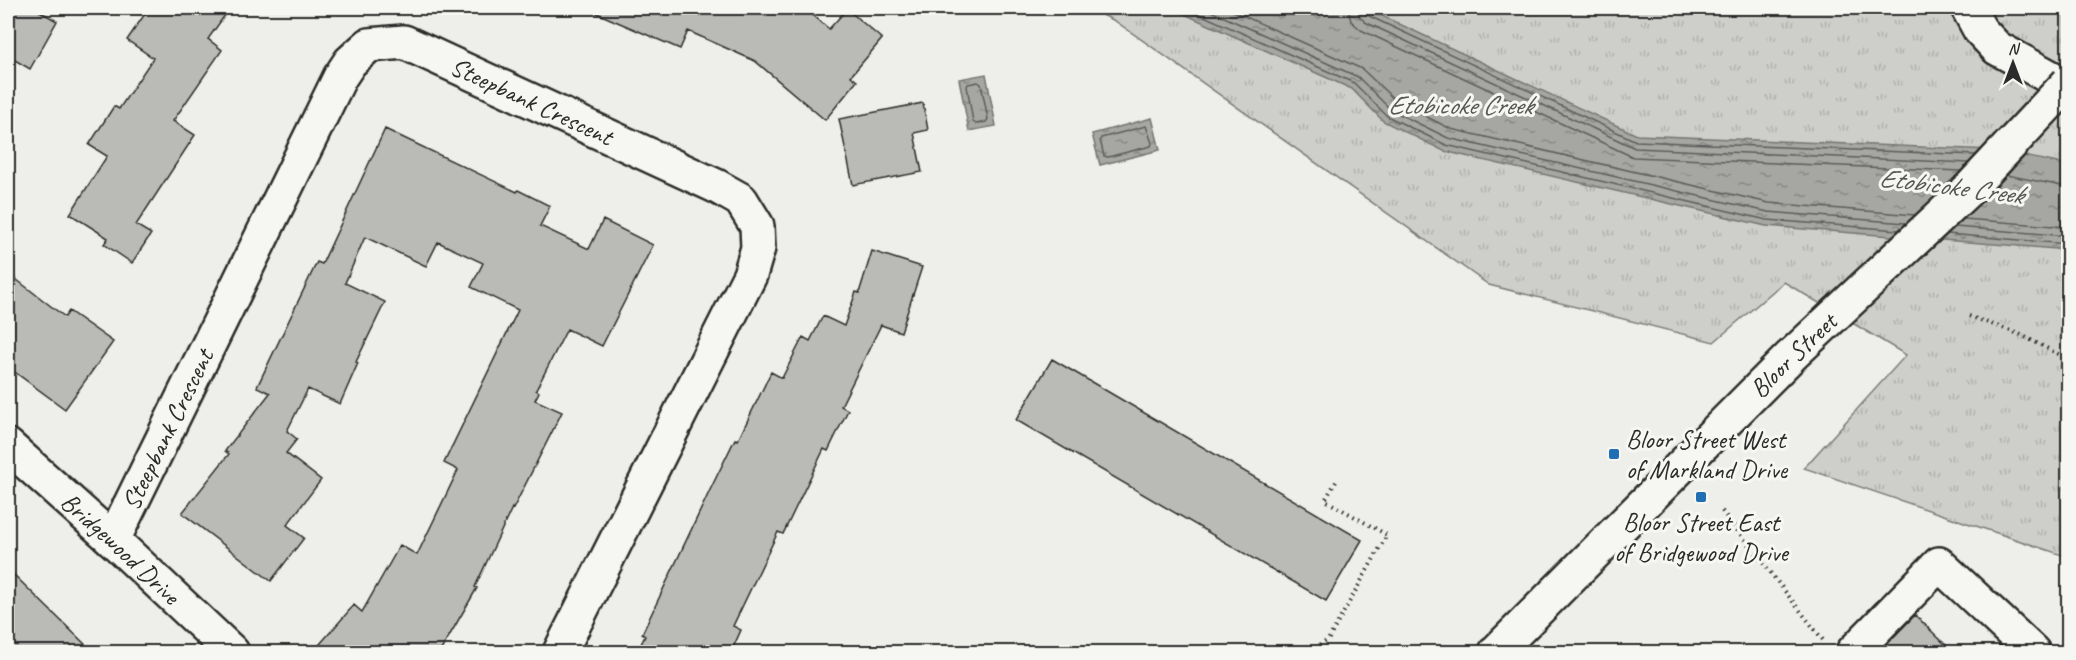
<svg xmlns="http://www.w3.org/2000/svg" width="2076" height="660" viewBox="0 0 2076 660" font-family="Caveat,sans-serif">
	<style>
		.grass { fill: url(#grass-tufts); stroke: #7c7c7a; stroke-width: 1.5 }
		.water { fill: url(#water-ripples); stroke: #757573; stroke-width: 1.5 }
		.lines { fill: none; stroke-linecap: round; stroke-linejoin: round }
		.shore { stroke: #5c5c5b; stroke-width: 1.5 }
		.building { fill: #babab7; stroke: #2b2b2b; stroke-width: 1.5 }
		.minor-casing { stroke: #2b2b2b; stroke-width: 38 }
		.major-casing { stroke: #2b2b2b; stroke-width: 38 }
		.path { stroke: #2b2b2b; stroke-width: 4; stroke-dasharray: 1.5 4.5; stroke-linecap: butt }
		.minor { stroke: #f6f6f2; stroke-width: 33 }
		.major { stroke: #f6f6f2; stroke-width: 33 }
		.major-bridge-casing { stroke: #2b2b2b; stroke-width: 38; stroke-linecap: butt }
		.major-bridge { stroke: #f6f6f2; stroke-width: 33 }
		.poi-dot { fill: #1f6fb2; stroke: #f6f6f2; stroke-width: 2 }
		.labels { text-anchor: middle; stroke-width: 6; stroke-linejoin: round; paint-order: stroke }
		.street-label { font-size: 26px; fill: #2b2b2b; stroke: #f6f6f2 }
		.poi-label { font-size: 26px; fill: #2b2b2b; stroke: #f6f6f2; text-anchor: start }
		.water-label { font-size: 27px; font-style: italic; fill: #565655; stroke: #f6f6f2 }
	</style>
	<defs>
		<pattern id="grass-tufts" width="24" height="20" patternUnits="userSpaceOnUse" patternTransform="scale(1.5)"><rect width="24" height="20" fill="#cececa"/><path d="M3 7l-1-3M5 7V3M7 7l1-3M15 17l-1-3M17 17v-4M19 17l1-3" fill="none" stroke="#b1b1ae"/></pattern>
		<pattern id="water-ripples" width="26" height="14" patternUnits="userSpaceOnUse" patternTransform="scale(1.5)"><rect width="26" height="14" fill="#a6a6a3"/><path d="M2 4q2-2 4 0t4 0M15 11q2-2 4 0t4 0" fill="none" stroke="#878785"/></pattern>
	</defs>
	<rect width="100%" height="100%" fill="#eeeeea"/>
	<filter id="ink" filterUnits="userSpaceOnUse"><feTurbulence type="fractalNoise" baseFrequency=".0167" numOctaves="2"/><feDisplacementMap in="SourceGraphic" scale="12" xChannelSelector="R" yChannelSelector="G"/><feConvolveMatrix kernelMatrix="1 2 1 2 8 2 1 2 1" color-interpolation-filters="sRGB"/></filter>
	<g filter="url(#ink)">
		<path class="grass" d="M 1088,8 L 2068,8 L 2068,557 L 1804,468 L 1906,355 L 1784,282 L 1714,342 L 1489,285 L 1115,21 Z"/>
		<path class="water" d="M 1171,8 L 1365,8 L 1637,135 L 1994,150 L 2068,165 L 2068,250 L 1766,226 L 1444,151 L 1383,121 L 1352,89 Z
			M 986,74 L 996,126 L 969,131 L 959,79 Z
			M 1152,118 L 1160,150 L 1100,165 L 1092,134 Z"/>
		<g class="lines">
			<path class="shore" d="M 1186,8 L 1354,83 L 1387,116 L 1446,145 L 1767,220 L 1899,230
				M 1204,8 L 1358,77 L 1391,110 L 1448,138 L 1768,212 L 1906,223
				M 1226,8 L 1362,69 L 1397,102 L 1451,129 L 1769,203 L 1915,215
				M 1348,8 L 1351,21 L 1361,30 L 1633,157 L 1961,171
				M 1357,8 L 1359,16 L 1365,22 L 1635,148 L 1969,163
				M 1364,8 L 1365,13 L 1369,16 L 1636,141 L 1976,155
				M 978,82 L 981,84 L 988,119 L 986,122 L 976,124 L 973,122 L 967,86 L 968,84 Z
				M 1146,126 L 1152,143 L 1151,146 L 1108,157 L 1104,156 L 1100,140 L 1101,138 Z
				M 2006,175 L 2068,187
				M 1964,219 L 2068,227
				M 1955,227 L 2068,236
				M 1947,234 L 2068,244"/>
		</g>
		<path class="building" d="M 8,8 L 34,8 L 57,21 L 30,69 L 8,56 Z
			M 149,8 L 230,8 L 208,39 L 222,50 L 173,121 L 195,135 L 136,225 L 151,234 L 132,263 L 104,244 L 108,238 L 70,214 L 107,156 L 89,145 L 114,106 L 119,109 L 153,58 L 127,40 Z
			M 585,8 L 805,8 L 829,29 L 847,9 L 882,39 L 851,76 L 857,81 L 825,120 L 755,61 L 688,31 L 680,49 Z
			M 923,103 L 928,130 L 914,133 L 922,172 L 853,185 L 839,119 Z
			M 385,129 L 517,192 L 518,190 L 550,206 L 540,226 L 589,249 L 603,220 L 653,245 L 602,346 L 567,329 L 536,390 L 539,392 L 535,400 L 562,412 L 513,509 L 512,508 L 475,587 L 477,588 L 440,652 L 313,652 L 354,605 L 362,612 L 400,545 L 417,555 L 458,470 L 444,463 L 518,310 L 471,287 L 483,263 L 438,242 L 426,266 L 365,237 L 345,283 L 385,302 L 356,362 L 358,363 L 340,404 L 308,389 L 287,431 L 297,439 L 286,453 L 321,480 L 287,525 L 304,538 L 271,581 L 182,513 L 229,454 L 225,451 L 270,393 L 257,387 L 317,262 L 322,264 Z
			M 872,251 L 922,267 L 909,307 L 901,332 L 881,325 L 841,406 L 848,410 L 828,451 L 824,449 L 783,534 L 778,532 L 733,626 L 741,630 L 731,652 L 637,652 L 645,636 L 642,634 L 711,488 L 735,439 L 738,440 L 771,372 L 782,378 L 803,337 L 810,341 L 823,316 L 844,326 L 856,292 L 859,293 Z
			M 8,273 L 65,317 L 69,311 L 113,342 L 65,409 L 8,367 Z
			M 1052,359 L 1362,540 L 1326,601 L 1016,420 Z
			M 8,569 L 93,652 L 8,652 Z
			M 1915,615 L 1953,652 L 1879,652 Z"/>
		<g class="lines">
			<defs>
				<g id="minor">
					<path d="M 1968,8 L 1980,30 L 1997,48 L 2068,87"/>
					<path id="s1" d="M 8,446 L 113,540 L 232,652"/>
					<path id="s2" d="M 113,540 L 340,77 L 350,62 L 369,45 L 404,42 L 716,186 L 741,200 L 757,226 L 758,248 L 750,275 L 560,652"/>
					<path d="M 1853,652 L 1939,564 L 2033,652"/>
				</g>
				<g id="major">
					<path id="s3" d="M 1496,652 L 1791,356 L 1968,190"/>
				</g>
			</defs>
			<use href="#minor" class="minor-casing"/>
			<use href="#major" class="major-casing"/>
			<path class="path" d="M 1969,316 L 2019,334 L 2068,359
				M 1722,511 L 1823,640
				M 1309,652 L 1328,640 L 1387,535 L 1325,500 L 1337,480"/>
			<use href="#minor" class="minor"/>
			<use href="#major" class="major"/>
			<defs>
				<path id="major-bridge" d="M 1968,190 L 2068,83"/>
			</defs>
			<use href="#major-bridge" class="major-bridge-casing"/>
			<use href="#major-bridge" class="major-bridge"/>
		</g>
	</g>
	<g class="poi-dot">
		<rect x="1608" y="448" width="12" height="12" rx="3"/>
		<rect x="1695" y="491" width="12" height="12" rx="3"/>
	</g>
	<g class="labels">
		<g class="street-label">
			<text dy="9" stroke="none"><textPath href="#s2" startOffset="735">Steepbank Crescent</textPath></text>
			<text dy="9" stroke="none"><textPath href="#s3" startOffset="420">Bloor Street</textPath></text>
			<text dy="9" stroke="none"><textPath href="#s2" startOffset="123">Steepbank Crescent</textPath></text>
			<text dy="9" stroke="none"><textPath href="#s1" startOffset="152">Bridgewood Drive</textPath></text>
		</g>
		<g class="poi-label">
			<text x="1626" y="448">Bloor Street West<tspan x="1626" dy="30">of Markland Drive</tspan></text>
			<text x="1701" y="531" text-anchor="middle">Bloor Street East<tspan x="1701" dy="30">of Bridgewood Drive</tspan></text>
		</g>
		<g class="water-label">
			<text x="1460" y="114">Etobicoke Creek</text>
			<text transform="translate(1951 186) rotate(7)" y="9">Etobicoke Creek</text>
		</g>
	</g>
	<rect width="2076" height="660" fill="none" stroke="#f6f6f2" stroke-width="30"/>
	<rect x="15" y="15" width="2046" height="630" fill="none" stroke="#2b2b2b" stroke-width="2" filter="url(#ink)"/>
	<g transform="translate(2013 63)" stroke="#f6f6f2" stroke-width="4.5" paint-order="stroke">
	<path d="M0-4.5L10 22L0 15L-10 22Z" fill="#2b2b2b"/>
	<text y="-9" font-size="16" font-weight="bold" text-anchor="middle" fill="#2b2b2b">N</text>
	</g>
</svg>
